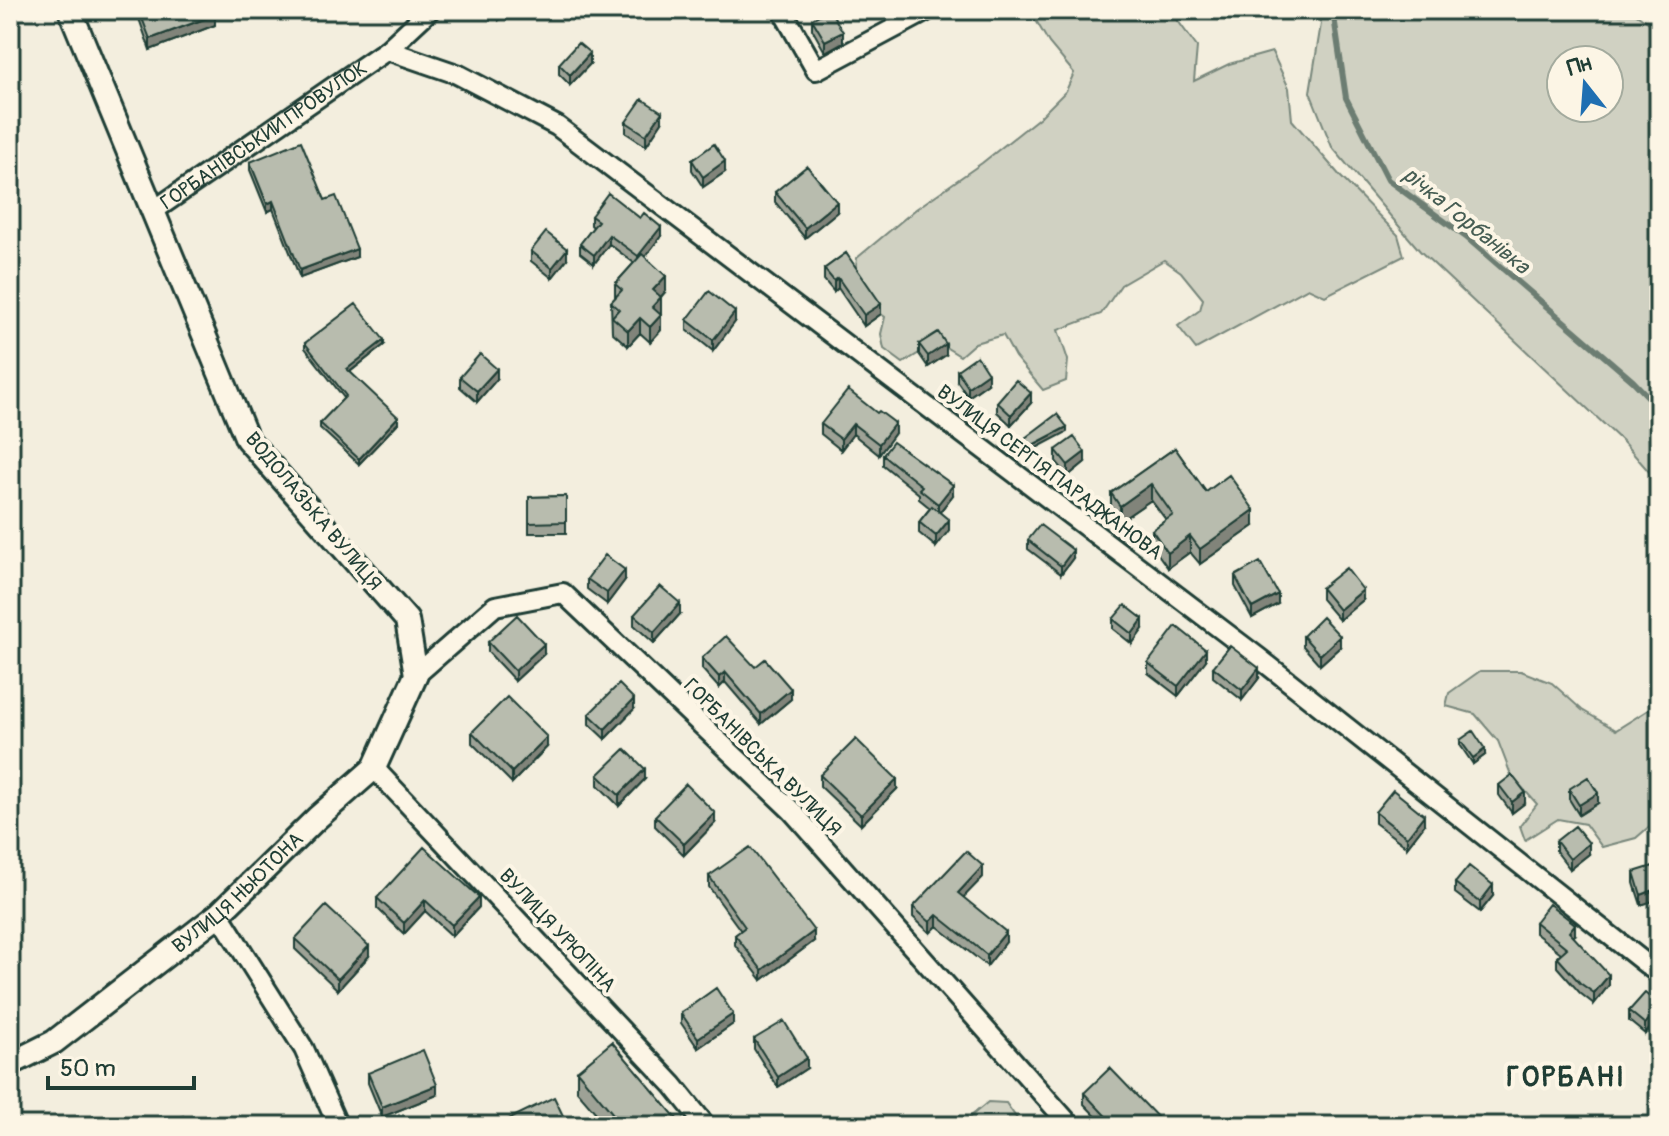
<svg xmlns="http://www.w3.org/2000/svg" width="1669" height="1136" viewBox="0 0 1669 1136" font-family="Pangolin,sans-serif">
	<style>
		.green { fill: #d0d1c2; stroke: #78877b; stroke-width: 2; fill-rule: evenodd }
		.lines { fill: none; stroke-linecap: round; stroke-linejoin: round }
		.stream { stroke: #6c7d72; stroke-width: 6 }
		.minor-casing { stroke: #1f3d34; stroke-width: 24 }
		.tertiary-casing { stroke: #1f3d34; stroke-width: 28 }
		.minor { stroke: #fcf5e5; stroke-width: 18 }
		.tertiary { stroke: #fcf5e5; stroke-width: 22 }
		.wall { fill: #9ea296; stroke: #1f3d34; stroke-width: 2 }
		.shaded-wall { fill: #81847a; stroke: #1f3d34; stroke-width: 2 }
		.building { fill: #b8bcae; stroke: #1f3d34; stroke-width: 2 }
		.labels { text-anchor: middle; stroke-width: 8; stroke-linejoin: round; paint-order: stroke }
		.street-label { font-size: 20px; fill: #1f3d34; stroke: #fcf5e5 }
		.water-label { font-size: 22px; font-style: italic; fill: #465d53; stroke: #fcf5e5 }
		.district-label { font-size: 28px; font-weight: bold; letter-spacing: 2px; fill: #1f3d34; stroke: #fcf5e5 }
	</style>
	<rect width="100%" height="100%" fill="#f3eede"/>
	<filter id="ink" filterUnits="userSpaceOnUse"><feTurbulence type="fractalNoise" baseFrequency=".0125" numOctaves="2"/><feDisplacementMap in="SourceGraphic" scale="16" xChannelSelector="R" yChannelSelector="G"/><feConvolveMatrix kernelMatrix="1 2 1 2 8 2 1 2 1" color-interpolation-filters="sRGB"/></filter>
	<g filter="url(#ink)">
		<path class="green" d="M 1030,10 L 1170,10 L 1197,47 L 1194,81 L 1229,64 L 1272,52 L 1289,88 L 1292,120 L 1341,177 L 1398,235 L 1404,256 L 1325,296 L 1308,288 L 1196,349 L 1178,326 L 1200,310 L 1203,299 L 1181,272 L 1164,260 L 1121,285 L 1101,314 L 1058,330 L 1068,360 L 1066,381 L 1043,390 L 1015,357 L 1003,335 L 975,343 L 960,356 L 937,342 L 903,363 L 884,349 L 881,334 L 885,317 L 881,314 L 855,275 L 857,258 L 916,209 L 982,163 L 1040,117 L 1066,91 L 1074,73 L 1049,43 Z
			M 1315,10 L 1631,10 L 1659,30 L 1659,483 L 1623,442 L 1420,251 L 1332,147 L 1310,92 L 1321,24 ZM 1561,60 L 1609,60 L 1609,108 L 1561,108 Z
			M 1480,671 L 1521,671 L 1552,683 L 1582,710 L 1616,730 L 1659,703 L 1659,818 L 1636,838 L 1602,847 L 1585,824 L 1558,819 L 1525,840 L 1520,826 L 1537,804 L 1511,775 L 1498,741 L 1475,714 L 1446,706 L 1449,693 Z
			M 988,1102 L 1006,1103 L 1022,1126 L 959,1126 Z"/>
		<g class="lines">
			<path class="stream" d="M 1333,10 L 1346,98 L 1388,180 L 1466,237 L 1633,381 L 1659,408"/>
			<defs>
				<g id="minor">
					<path d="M 782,10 L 816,70 L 925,12"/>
					<path d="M 387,50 L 457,74 L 557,126 L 1259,658 L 1659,974"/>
					<path id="s1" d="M 153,211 L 387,50 L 430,10"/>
					<path d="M 416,675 L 495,606 L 563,593 L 792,811 L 1071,1126"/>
					<path d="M 374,768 L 673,1085 L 706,1126"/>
					<path d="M 219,914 L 304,1049 L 338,1126"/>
				</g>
				<g id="tertiary">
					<path id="s2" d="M 10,1064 L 54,1042 L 219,914 L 317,818 L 374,768 L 416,675 L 407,620 L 247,439 L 70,10"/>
				</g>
			</defs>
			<use href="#minor" class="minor-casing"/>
			<use href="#tertiary" class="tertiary-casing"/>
			<use href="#minor" class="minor"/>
			<use href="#tertiary" class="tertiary"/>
		</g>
		<path class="wall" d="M 136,10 L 214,10 L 215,25 L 150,50 Z
			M 491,10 L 510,10 L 499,20 Z
			M 812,19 L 843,42 L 825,52 L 812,29 Z
			M 559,64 L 590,64 L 570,85 L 559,74 Z
			M 626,122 L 662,122 L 646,146 L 626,133 Z
			M 692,160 L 725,172 L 703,187 L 692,170 Z
			M 250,162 L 325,200 L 357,257 L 300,278 L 273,209 L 267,212 L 250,170 Z
			M 775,192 L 837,212 L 805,238 L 775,202 Z
			M 591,216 L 661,236 L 645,257 L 666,291 L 661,297 L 661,330 L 650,342 L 640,333 L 628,346 L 612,332 L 611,302 L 615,298 L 615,284 L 634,263 L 609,244 L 594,264 L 580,253 L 580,244 L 593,227 L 591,225 Z
			M 531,251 L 567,259 L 552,278 L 531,261 Z
			M 846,253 L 881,314 L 864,326 L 838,288 L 834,292 L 824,280 L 824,269 Z
			M 687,320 L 735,322 L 713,351 L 687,330 Z
			M 305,343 L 384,345 L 350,372 L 398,423 L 359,464 L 320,428 L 320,423 L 344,398 L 305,348 Z
			M 919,344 L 946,355 L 928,367 L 919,354 Z
			M 957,370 L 988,383 L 968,397 L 957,381 Z
			M 460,377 L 497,379 L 477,402 L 460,387 Z
			M 997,402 L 1031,403 L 1011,425 L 997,412 Z
			M 877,413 L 895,433 L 879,455 L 853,434 L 841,450 L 821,434 L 821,424 Z
			M 1175,448 L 1206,492 L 1254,526 L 1200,564 L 1190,552 L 1168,568 L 1152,546 L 1152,530 L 1166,520 L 1151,500 L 1120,521 L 1111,508 L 1111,493 Z
			M 1056,450 L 1085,462 L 1068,476 L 1056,461 Z
			M 883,455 L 953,495 L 940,512 L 949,530 L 936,547 L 919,533 L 919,522 L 930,508 L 919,499 L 919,494 L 883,465 Z
			M 566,496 L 566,533 L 529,533 L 529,497 Z
			M 1028,540 L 1073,558 L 1061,574 L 1028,549 Z
			M 1235,576 L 1278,604 L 1252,618 L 1235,586 Z
			M 587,579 L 625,580 L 607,604 L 587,589 Z
			M 1321,588 L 1363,600 L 1339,620 L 1321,599 Z
			M 680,614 L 654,643 L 634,625 L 634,615 Z
			M 1113,619 L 1143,629 L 1132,644 L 1113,629 Z
			M 1303,636 L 1340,647 L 1320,665 L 1303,646 Z
			M 488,642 L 544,654 L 515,681 L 488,652 Z
			M 702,658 L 755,667 L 791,699 L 761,724 L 725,682 L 719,688 L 702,669 Z
			M 1206,660 L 1178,696 L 1148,673 L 1148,663 Z
			M 1213,667 L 1259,678 L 1242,700 L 1213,677 Z
			M 634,709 L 605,739 L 589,724 L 589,714 Z
			M 472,732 L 547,747 L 512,783 L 472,743 Z
			M 1460,740 L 1485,755 L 1473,764 L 1460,745 Z
			M 598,775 L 645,779 L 619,806 L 598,785 Z
			M 820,775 L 897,789 L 861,825 L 820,786 Z
			M 1499,785 L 1525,803 L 1512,813 L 1499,795 Z
			M 1569,789 L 1598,803 L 1579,815 L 1569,799 Z
			M 1375,812 L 1424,825 L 1407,847 L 1375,823 Z
			M 655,816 L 715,823 L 684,855 L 655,826 Z
			M 1556,841 L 1589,854 L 1570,869 L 1556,851 Z
			M 1634,872 L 1659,883 L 1641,905 L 1634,883 Z
			M 709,876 L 814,941 L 762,980 L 735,945 L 735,935 L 741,931 L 709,887 Z
			M 983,877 L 963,897 L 1006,942 L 987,966 L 937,926 L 930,933 L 913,917 L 913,907 Z
			M 1455,883 L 1493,896 L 1480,912 L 1455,893 Z
			M 479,897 L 479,907 L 452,936 L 425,911 L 404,934 L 377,908 L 377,898 Z
			M 1535,922 L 1575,935 L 1573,936 L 1609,985 L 1594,1004 L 1580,993 L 1557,967 L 1557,957 L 1561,953 L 1535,933 Z
			M 295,939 L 369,956 L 338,990 L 295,949 Z
			M 1659,1005 L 1659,1018 L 1645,1034 L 1629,1021 L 1629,1011 Z
			M 681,1013 L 733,1024 L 698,1048 L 681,1023 Z
			M 754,1039 L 807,1068 L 778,1087 L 754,1049 Z
			M 577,1071 L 683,1126 L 607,1126 L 577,1091 Z
			M 368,1073 L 437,1095 L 382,1117 L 368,1083 Z
			M 1084,1093 L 1166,1126 L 1105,1126 L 1084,1104 Z"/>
		<path class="shaded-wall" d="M 499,10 L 510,10 L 499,20 Z
			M 215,15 L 215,25 L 150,50 L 150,39 Z
			M 843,32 L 843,42 L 825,52 L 825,41 Z
			M 590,53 L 590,64 L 570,85 L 570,75 Z
			M 662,112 L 662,122 L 646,146 L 646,135 Z
			M 725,161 L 725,172 L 703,187 L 703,177 Z
			M 273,201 L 273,209 L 267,212 L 267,204 Z
			M 837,202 L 837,212 L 805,238 L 805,228 Z
			M 661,227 L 661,236 L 638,266 L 638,256 Z
			M 609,235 L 609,244 L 594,264 L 594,255 Z
			M 357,249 L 357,257 L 300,278 L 300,270 Z
			M 567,249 L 567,259 L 552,278 L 552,268 Z
			M 666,276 L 666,291 L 653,305 L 653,290 Z
			M 838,278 L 838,288 L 834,292 L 834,281 Z
			M 661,297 L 661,313 L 652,322 L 652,307 Z
			M 881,304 L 881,314 L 864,326 L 864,315 Z
			M 735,312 L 735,322 L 713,351 L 713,340 Z
			M 661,315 L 661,330 L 650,342 L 650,327 Z
			M 640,318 L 640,333 L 628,346 L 628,331 Z
			M 384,340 L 384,345 L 347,374 L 347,369 Z
			M 946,344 L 946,355 L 928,367 L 928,356 Z
			M 497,369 L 497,379 L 477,402 L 477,391 Z
			M 988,373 L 988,383 L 968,397 L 968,387 Z
			M 1031,393 L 1031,403 L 1011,425 L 1011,415 Z
			M 398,417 L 398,423 L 359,464 L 359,459 Z
			M 895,423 L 895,433 L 879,455 L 879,444 Z
			M 853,424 L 853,434 L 841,450 L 841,439 Z
			M 1067,427 L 1067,432 L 1025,454 L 1025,449 Z
			M 1085,452 L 1085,462 L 1068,476 L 1068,465 Z
			M 1151,484 L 1151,500 L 1120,521 L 1120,506 Z
			M 953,485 L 953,495 L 938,514 L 938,504 Z
			M 1254,510 L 1254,526 L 1200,564 L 1200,549 Z
			M 949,520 L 949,530 L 936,547 L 936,536 Z
			M 1190,536 L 1190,552 L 1168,568 L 1168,553 Z
			M 1073,550 L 1073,558 L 1061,574 L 1061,566 Z
			M 625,570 L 625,580 L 607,604 L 607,593 Z
			M 1363,590 L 1363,600 L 1339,620 L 1339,610 Z
			M 1278,594 L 1278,604 L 1252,618 L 1252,608 Z
			M 680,603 L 680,614 L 654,643 L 654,632 Z
			M 1143,619 L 1143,629 L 1132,644 L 1132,634 Z
			M 1340,636 L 1340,647 L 1320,665 L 1320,655 Z
			M 544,644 L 544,654 L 515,681 L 515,671 Z
			M 1206,650 L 1206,660 L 1178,696 L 1178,686 Z
			M 1259,668 L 1259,678 L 1242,700 L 1242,690 Z
			M 725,672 L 725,682 L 719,688 L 719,677 Z
			M 791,689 L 791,699 L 761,724 L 761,714 Z
			M 634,699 L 634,709 L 605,739 L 605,729 Z
			M 547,737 L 547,747 L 512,783 L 512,772 Z
			M 1485,749 L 1485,755 L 1473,764 L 1473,758 Z
			M 645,769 L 645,779 L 619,806 L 619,795 Z
			M 897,779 L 897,789 L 861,825 L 861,815 Z
			M 1525,792 L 1525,803 L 1512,813 L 1512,802 Z
			M 1598,793 L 1598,803 L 1579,815 L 1579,805 Z
			M 715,813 L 715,823 L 684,855 L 684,844 Z
			M 1424,815 L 1424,825 L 1407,847 L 1407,837 Z
			M 1589,843 L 1589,854 L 1570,869 L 1570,859 Z
			M 983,866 L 983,877 L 958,903 L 958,893 Z
			M 1493,885 L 1493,896 L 1480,912 L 1480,902 Z
			M 1659,888 L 1659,899 L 1641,905 L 1641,895 Z
			M 479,897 L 479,907 L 452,936 L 452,925 Z
			M 425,900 L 425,911 L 404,934 L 404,923 Z
			M 937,915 L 937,926 L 930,933 L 930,922 Z
			M 1575,924 L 1575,935 L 1569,942 L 1569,932 Z
			M 814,931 L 814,941 L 762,980 L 762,970 Z
			M 1006,932 L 1006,942 L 987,966 L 987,955 Z
			M 369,946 L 369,956 L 338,990 L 338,979 Z
			M 1609,975 L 1609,985 L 1594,1004 L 1594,993 Z
			M 1659,1008 L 1659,1018 L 1645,1034 L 1645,1024 Z
			M 733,1014 L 733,1024 L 698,1048 L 698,1038 Z
			M 807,1058 L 807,1068 L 778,1087 L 778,1077 Z
			M 437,1085 L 437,1095 L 382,1117 L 382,1107 Z"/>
		<path class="building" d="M 139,10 L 214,10 L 215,15 L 150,39 Z
			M 828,10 L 830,10 L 843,32 L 825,41 L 812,19 Z
			M 578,43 L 590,53 L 570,75 L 559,64 Z
			M 642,99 L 662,112 L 646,135 L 626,122 Z
			M 301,141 L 325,200 L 336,196 L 357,249 L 300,270 L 273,201 L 267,204 L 250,162 Z
			M 714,144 L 725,161 L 703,177 L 692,160 Z
			M 807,166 L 837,202 L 805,228 L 775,192 Z
			M 608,193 L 640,218 L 644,213 L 661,227 L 638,256 L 609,235 L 594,255 L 580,244 L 598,221 L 591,216 Z
			M 546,232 L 567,249 L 552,268 L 531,251 Z
			M 846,253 L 881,304 L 864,315 L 838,278 L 834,281 L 824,269 Z
			M 642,254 L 666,276 L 653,290 L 661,297 L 652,307 L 661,315 L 650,327 L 640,318 L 628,331 L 612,317 L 619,309 L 611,302 L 622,290 L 615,284 Z
			M 709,291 L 735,312 L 713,340 L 687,320 Z
			M 356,304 L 384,340 L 347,369 L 398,417 L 359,459 L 320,423 L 346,396 L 305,343 Z
			M 938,332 L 946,344 L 928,356 L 919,344 Z
			M 480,354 L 497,369 L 477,391 L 460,377 Z
			M 977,356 L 988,373 L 968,387 L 957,370 Z
			M 1016,380 L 1031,393 L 1011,415 L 997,402 Z
			M 848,390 L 877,413 L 879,411 L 895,423 L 879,444 L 853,424 L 841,439 L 821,424 Z
			M 1057,414 L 1067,427 L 1025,449 L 1021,441 Z
			M 1074,437 L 1085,452 L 1068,465 L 1056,450 Z
			M 893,442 L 953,485 L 938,504 L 919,489 L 922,486 L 883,455 Z
			M 1175,448 L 1206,492 L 1229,475 L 1254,510 L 1200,549 L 1190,536 L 1168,553 L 1152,530 L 1173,515 L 1151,484 L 1120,506 L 1111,493 Z
			M 566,496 L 566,522 L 529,523 L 529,497 Z
			M 932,506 L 949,520 L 936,536 L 919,522 Z
			M 1040,525 L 1073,550 L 1061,566 L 1028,540 Z
			M 605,555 L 625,570 L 607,593 L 587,579 Z
			M 1260,562 L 1278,594 L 1252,608 L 1235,576 Z
			M 1346,568 L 1363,590 L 1339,610 L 1321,588 Z
			M 660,586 L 680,603 L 654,632 L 634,615 Z
			M 1125,605 L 1143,619 L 1132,634 L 1113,619 Z
			M 517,615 L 544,644 L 515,671 L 488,642 Z
			M 1322,617 L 1340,636 L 1320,655 L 1303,636 Z
			M 1176,626 L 1206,650 L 1178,686 L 1148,663 Z
			M 726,636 L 755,667 L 765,659 L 791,689 L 761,714 L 725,672 L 719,677 L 702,658 Z
			M 1230,646 L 1259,668 L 1242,690 L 1213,667 Z
			M 619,684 L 634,699 L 605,729 L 589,714 Z
			M 507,697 L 547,737 L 512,772 L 472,732 Z
			M 1473,731 L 1485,749 L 1473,758 L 1460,740 Z
			M 856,739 L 897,779 L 861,815 L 820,775 Z
			M 625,749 L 645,769 L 619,795 L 598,775 Z
			M 1512,775 L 1525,792 L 1512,802 L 1499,785 Z
			M 1588,777 L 1598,793 L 1579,805 L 1569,789 Z
			M 686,784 L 715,813 L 684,844 L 655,816 Z
			M 1393,790 L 1424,815 L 1407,837 L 1375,812 Z
			M 1575,826 L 1589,843 L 1570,859 L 1556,841 Z
			M 424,847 L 479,897 L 452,925 L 425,900 L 404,923 L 377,898 Z
			M 750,847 L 814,931 L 762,970 L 735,935 L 745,927 L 709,876 Z
			M 966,851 L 983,866 L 958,893 L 1006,932 L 987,955 L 937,915 L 930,922 L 913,907 Z
			M 1469,866 L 1493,885 L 1480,902 L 1455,883 Z
			M 1653,866 L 1659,883 L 1659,888 L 1641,895 L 1634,872 Z
			M 1549,904 L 1575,924 L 1569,932 L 1609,975 L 1594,993 L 1580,983 L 1557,957 L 1567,948 L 1535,922 Z
			M 326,906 L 369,946 L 338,979 L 295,939 Z
			M 716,988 L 733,1014 L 698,1038 L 681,1013 Z
			M 1645,993 L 1659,1005 L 1659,1008 L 1645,1024 L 1629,1011 Z
			M 784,1021 L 807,1058 L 778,1077 L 754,1039 Z
			M 612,1042 L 683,1126 L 623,1126 L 577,1071 Z
			M 423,1050 L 437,1085 L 382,1107 L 368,1073 Z
			M 1110,1068 L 1166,1126 L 1115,1126 L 1084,1093 Z
			M 554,1097 L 568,1126 L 512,1126 L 509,1119 Z
			M 183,1116 L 188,1126 L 162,1126 Z
			M 17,1119 L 20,1126 L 10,1126 L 10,1122 Z"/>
	</g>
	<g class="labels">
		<g class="street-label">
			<text dy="7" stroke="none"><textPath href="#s1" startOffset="134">ГОРБАНІВСЬКИЙ ПРОВУЛОК</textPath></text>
			<text transform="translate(1050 472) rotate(37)" y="7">ВУЛИЦЯ СЕРГІЯ ПАРАДЖАНОВА</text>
			<text transform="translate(314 511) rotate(50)" y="7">ВОДОЛАЗЬКА ВУЛИЦЯ</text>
			<text transform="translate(763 757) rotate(45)" y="7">ГОРБАНІВСЬКА ВУЛИЦЯ</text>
			<text dy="7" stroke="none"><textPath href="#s2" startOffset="286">ВУЛИЦЯ НЬЮТОНА</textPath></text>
			<text transform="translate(558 930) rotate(47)" y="7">ВУЛИЦЯ УРЮПІНА</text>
		</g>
		<g class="water-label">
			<text transform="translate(1467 220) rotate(39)" y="8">річка Горбанівка</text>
		</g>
		<g class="district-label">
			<text x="1566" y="1086">ГОРБАНІ</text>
		</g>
	</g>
	<rect width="1669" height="1136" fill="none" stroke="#fcf5e5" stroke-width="40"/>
	<rect x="20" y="20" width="1629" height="1096" fill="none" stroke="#1f3d34" stroke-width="3" filter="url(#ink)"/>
	<g transform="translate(1585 84) rotate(343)"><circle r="38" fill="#fcf5e5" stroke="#a4ab9e" stroke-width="2"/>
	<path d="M0-6L14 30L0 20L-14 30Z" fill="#1f6fb2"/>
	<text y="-12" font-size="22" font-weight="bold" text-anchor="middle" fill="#1f3d34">Пн</text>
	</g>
	<path d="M48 1076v12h146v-12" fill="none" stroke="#1f3d34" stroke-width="4"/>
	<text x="60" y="1076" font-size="24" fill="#1f3d34" stroke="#fcf5e5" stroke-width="6" paint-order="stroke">50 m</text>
</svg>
